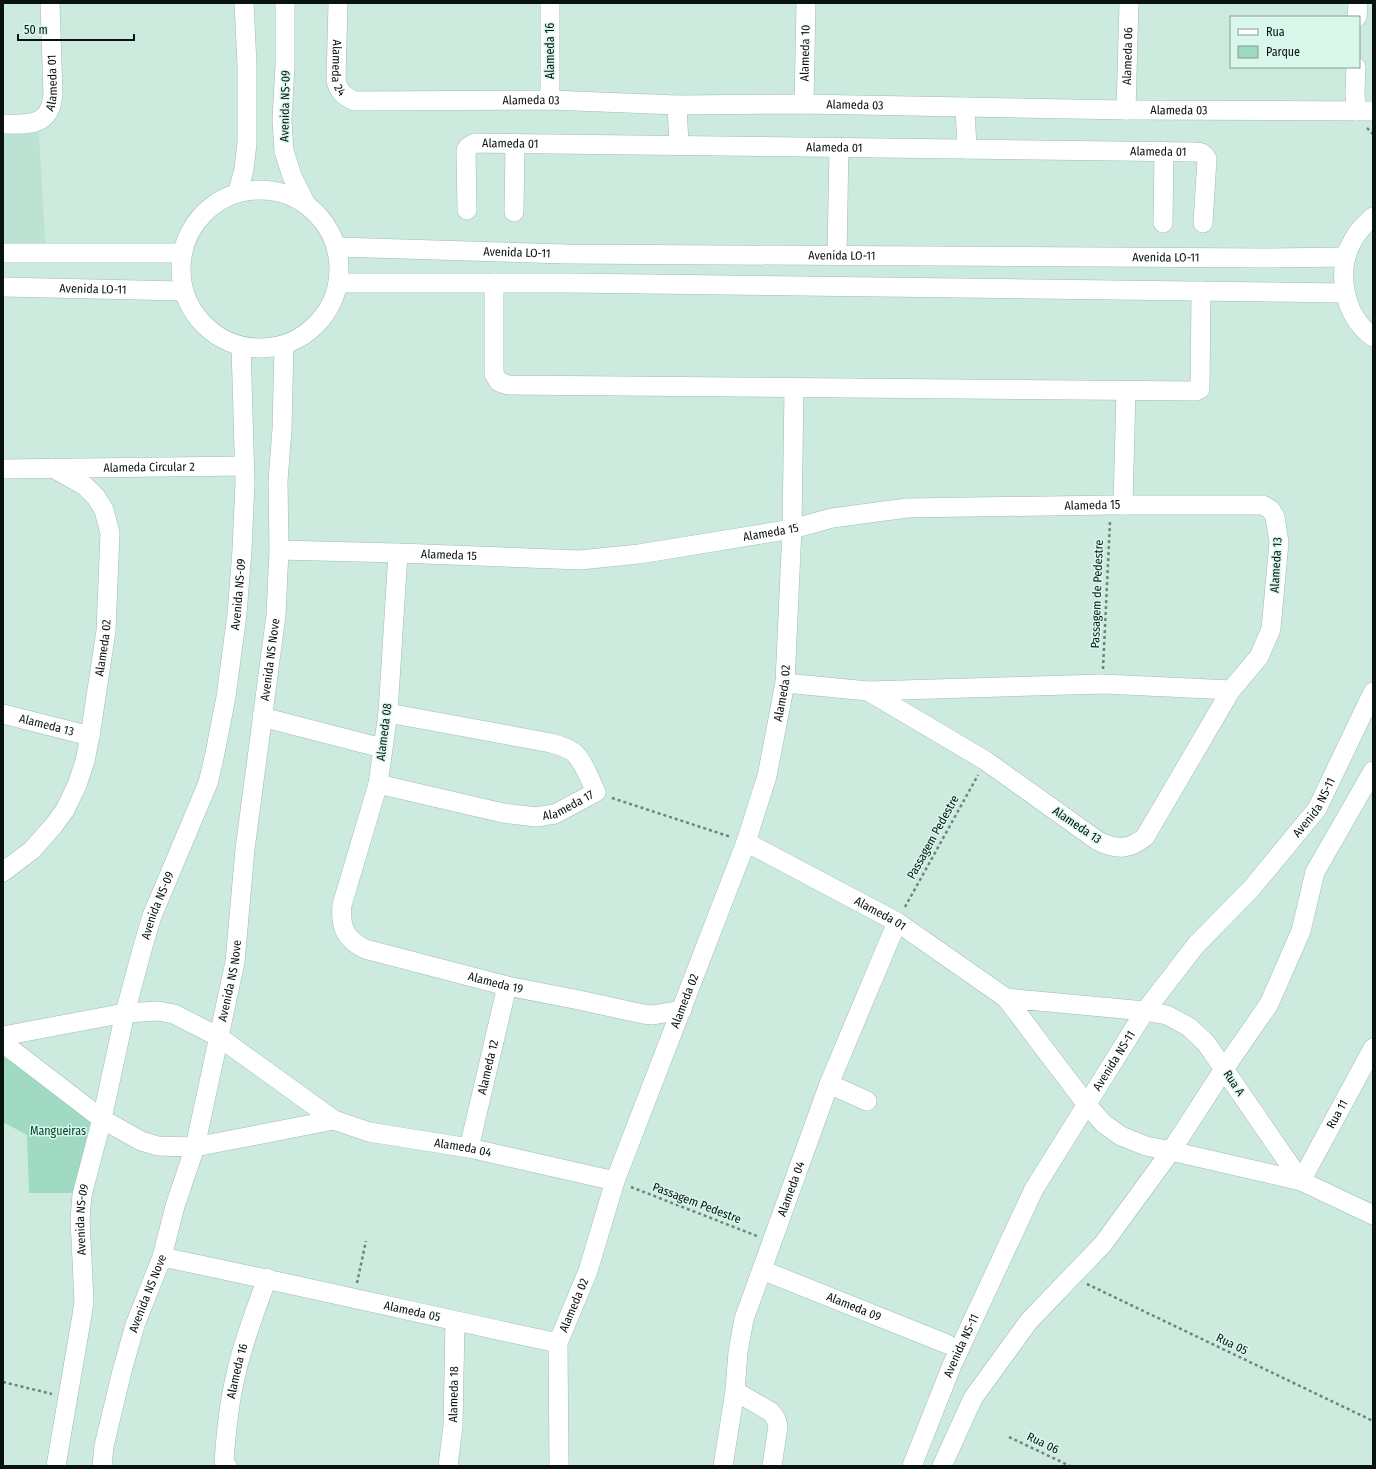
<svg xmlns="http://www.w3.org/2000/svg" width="1376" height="1469" viewBox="0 0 1376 1469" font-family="'Fira Sans Condensed',sans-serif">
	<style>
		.built { fill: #bbe2d2 }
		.green { fill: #a0dac3 }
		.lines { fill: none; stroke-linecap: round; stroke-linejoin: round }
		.minor-casing { stroke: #a0bdb1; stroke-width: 20 }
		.path { stroke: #6f847b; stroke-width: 2.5; stroke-dasharray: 3 3; stroke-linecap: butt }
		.minor { stroke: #fff; stroke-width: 19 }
		.labels { text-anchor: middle; stroke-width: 3; stroke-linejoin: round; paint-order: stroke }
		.street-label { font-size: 12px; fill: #08130f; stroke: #d9f8eb }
		.park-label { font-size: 12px; fill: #054231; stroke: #d9f8eb }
	</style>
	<rect width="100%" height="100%" fill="#cceadd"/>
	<path class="built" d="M 3,121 L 38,121 L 46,254 L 3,253 Z"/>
	<path class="green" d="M 3,1056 L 91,1117 L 77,1193 L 29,1193 L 27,1135 L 3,1122 Z"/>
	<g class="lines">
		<defs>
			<g id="minor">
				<path d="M 285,3 L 285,65 L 282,120 L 284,151 L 292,176 L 306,204"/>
				<path id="s1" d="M 338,3 L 336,80 C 338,91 344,96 354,101 L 550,100 L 677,105 L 804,104 L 1126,110 L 1373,111"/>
				<path d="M 550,3 L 550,100"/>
				<path d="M 1357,17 L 1358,3"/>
				<path d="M 1356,67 L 1355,92 L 1356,111"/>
				<path id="s2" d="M 804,104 L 806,3"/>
				<path d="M 677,105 L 679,145"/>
				<path d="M 965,107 L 967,149"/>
				<path id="s3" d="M 1126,110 L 1129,3"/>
				<path id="s4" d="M 3,124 C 20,124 43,127 50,108 C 52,104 52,99 53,95 L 50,3"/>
				<circle cx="260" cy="269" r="79"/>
				<path d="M 238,192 L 244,169 L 247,143 L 247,64 L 244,3"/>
				<path id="s5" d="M 467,210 L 466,150 L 468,147 L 475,143 L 1194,152 C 1201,152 1204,153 1207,159 L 1203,223"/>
				<path d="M 514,212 L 515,144"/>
				<path d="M 1373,217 C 1365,224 1358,231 1353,240 C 1335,271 1344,316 1373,337"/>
				<path d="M 1163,223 L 1164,151"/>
				<path id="s6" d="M 337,247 L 566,254 L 1265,258 L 1346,257"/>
				<path d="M 3,253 L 181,253"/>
				<path d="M 837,255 L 839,147"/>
				<path d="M 338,283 L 569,283 L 1345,293"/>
				<path d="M 494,283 L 494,374 L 499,382 L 508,385 L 1196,391 L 1200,389 L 1201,291"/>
				<path id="s7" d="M 3,287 L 183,291"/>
				<path id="s8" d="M 3,469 L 245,466"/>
				<path d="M 1123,505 L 1126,391"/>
				<path id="s9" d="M 279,550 L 398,553 L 580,560 L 639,554 L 792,529 L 832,518 L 907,508 L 1110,505 L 1263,505 L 1271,510 L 1275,517 L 1279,542 L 1271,629 L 1259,657 L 1231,690 L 1145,837 C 1129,850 1117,850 1098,841 L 986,761 L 868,691"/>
				<path id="s10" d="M 398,553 L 388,713 L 378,784 L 342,905 C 340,927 345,939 365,949 L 507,986 L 579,1000 L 643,1014 L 653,1015 L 682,1010"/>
				<path d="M 785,683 L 868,691 L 1103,684 L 1231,690"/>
				<path id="s11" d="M 3,714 L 90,736"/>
				<path d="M 262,717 L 382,748"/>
				<path id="s12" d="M 378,784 L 503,813 L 536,817 L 555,814 L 596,792 C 590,780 583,759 572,751 C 565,747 558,745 551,743 L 388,713"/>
				<path id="s13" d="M 746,842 L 897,922 L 1006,998"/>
				<path id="s14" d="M 3,872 L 32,850 L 54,825 L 65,810 L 77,785 L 85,761 L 90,736 L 106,631 L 110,533 L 104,510 L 96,497 L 85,486 L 53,468"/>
				<path id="s15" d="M 3,1036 L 125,1013 L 158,1011 L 174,1014 L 219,1037 L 334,1120 L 369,1132 L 469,1148 L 615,1181"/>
				<path d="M 3,1043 L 102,1119 L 141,1141 L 158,1146 L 195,1147 L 334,1120"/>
				<path d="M 829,1084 L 867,1101"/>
				<path id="s16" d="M 469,1148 L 507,986"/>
				<path d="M 1301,1181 L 1206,1043 L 1189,1027 L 1167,1015 L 1145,1011 L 1006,998 L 1087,1105 L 1104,1124 L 1121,1136 L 1146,1146 L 1171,1151 L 1301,1181 L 1373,1215"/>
				<path id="s17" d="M 1301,1181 L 1373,1048"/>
				<path id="s18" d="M 162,1257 C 294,1284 426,1315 558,1343"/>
				<path id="s19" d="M 762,1270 L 947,1344"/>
				<path d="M 735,1391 L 771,1412 L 776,1419 L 778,1426 L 772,1466"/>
				<path id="s20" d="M 56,1466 L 82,1315 L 84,1301 L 80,1219 L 82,1195 L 102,1119 L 125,1013 L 143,946 L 152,916 L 208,783 L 214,758 L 226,697 L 237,614 L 242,550 L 245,483 L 241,346"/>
				<path id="s21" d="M 102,1466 L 104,1446 L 122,1371 L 135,1325 L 162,1257 L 175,1206 L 195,1147 L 235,962 L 245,849 L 276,615 L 279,550 L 278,481 L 282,429 L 284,346"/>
				<path id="s22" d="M 227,1466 L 224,1462 C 226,1433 229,1402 236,1374 C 243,1341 256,1310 267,1278"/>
				<path id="s23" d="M 448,1466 L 453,1426 L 455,1322"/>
				<path id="s24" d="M 559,1466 L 558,1343 L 588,1271 L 615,1181 L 746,842 L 767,776 L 785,683 L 792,529 L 794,388"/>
				<path id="s25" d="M 723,1466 L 735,1391 L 738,1352 L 744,1319 L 829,1084 L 897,922"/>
				<path id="s26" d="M 912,1466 L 952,1365 L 1034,1189 L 1145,1011 L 1196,945 L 1251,889 L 1317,809 L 1373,692"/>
				<path d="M 942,1466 L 973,1398 L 1029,1321 L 1103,1244 L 1171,1151 L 1224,1069 L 1269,1004 L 1301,931 L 1315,872 L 1373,771"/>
			</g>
		</defs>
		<use href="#minor" class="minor-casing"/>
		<path class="path" d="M 1367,128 L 1373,134
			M 1103,669 L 1110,522
			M 612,798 L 731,837
			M 905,907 L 978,775
			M 631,1187 L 757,1236
			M 357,1283 L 366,1241
			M 1087,1284 L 1373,1421
			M 3,1382 L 52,1394
			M 1009,1437 L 1070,1466"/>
		<use href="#minor" class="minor"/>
	</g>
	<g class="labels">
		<g class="street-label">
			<text transform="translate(550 51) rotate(-90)" y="4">Alameda 16</text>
			<text dy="4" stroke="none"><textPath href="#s2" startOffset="51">Alameda 10</textPath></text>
			<text dy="4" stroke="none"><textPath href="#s3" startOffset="54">Alameda 06</textPath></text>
			<text dy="4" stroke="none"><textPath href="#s1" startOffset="65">Alameda 24</textPath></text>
			<text dy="4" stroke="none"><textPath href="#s4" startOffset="79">Alameda 01</textPath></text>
			<text dy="4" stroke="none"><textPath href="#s1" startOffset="283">Alameda 03</textPath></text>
			<text dy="4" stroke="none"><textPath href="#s1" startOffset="607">Alameda 03</textPath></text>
			<text transform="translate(285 106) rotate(-89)" y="4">Avenida NS-09</text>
			<text dy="4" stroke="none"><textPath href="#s1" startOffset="931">Alameda 03</textPath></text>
			<text dy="4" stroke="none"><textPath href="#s5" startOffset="107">Alameda 01</textPath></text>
			<text dy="4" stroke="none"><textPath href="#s5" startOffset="431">Alameda 01</textPath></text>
			<text dy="4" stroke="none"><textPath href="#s5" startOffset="755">Alameda 01</textPath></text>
			<text dy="4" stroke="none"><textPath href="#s6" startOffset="180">Avenida LO-11</textPath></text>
			<text dy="4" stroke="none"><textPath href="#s6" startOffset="505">Avenida LO-11</textPath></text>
			<text dy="4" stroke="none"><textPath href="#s6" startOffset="829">Avenida LO-11</textPath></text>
			<text dy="4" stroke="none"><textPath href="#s7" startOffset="90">Avenida LO-11</textPath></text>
			<text dy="4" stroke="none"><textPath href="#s8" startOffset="146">Alameda Circular 2</textPath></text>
			<text dy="4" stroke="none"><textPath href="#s9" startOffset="818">Alameda 15</textPath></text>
			<text dy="4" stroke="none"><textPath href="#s9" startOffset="494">Alameda 15</textPath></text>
			<text dy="4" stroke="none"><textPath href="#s9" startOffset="170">Alameda 15</textPath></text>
			<text transform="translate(1276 565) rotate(-87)" y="4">Alameda 13</text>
			<text dy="4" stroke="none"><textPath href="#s20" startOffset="897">Avenida NS-09</textPath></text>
			<text transform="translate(1097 594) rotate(-88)" y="4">Passagem de Pedestre</text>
			<text dy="4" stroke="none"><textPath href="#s14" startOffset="256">Alameda 02</textPath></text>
			<text dy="4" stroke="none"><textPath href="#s21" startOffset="827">Avenida NS Nove</textPath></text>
			<text dy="4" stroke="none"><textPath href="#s24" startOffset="812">Alameda 02</textPath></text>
			<text dy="4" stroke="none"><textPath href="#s11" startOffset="45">Alameda 13</textPath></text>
			<text transform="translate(384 732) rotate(-83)" y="4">Alameda 08</text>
			<text dy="4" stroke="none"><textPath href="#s12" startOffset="196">Alameda 17</textPath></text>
			<text dy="4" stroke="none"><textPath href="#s26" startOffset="778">Avenida NS-11</textPath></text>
			<text transform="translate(1077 825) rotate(34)" y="4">Alameda 13</text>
			<text transform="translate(933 837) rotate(-61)" y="4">Passagem Pedestre</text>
			<text dy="4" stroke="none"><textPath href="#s20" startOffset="573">Avenida NS-09</textPath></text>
			<text dy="4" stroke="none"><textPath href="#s13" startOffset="152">Alameda 01</textPath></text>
			<text dy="4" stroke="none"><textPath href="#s21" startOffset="503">Avenida NS Nove</textPath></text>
			<text dy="4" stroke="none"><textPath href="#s10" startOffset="547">Alameda 19</textPath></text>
			<text dy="4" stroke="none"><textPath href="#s24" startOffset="488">Alameda 02</textPath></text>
			<text dy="4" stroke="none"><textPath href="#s26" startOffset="454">Avenida NS-11</textPath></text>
			<text dy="4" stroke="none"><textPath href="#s16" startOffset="83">Alameda 12</textPath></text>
			<text transform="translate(1234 1083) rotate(56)" y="4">Rua A</text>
			<text dy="4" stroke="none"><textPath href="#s17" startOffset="76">Rua 11</textPath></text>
			<text dy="4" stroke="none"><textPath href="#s15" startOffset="498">Alameda 04</textPath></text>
			<text dy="4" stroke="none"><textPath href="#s25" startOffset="287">Alameda 04</textPath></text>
			<text transform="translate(697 1203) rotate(21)" y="4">Passagem Pedestre</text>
			<text dy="4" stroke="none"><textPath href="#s20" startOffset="249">Avenida NS-09</textPath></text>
			<text dy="4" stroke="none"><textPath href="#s21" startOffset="179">Avenida NS Nove</textPath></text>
			<text dy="4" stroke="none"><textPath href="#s24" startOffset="164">Alameda 02</textPath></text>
			<text dy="4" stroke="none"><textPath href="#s19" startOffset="99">Alameda 09</textPath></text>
			<text dy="4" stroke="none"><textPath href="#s18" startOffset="256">Alameda 05</textPath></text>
			<text transform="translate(1232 1344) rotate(26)" y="4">Rua 05</text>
			<text dy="4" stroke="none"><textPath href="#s26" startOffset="130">Avenida NS-11</textPath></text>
			<text dy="4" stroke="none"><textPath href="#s22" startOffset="97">Alameda 16</textPath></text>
			<text dy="4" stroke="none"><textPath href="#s23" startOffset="72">Alameda 18</textPath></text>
			<text transform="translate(1043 1443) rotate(26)" y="4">Rua 06</text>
		</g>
		<g class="park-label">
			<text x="58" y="1135">Mangueiras</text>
		</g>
	</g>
	<rect width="1376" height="1469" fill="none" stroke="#08130f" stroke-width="8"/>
	<rect x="1230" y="16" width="130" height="52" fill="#d9f8eb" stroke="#859c93"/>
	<rect x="1238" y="29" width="20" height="6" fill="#ffffff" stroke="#859c93"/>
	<text x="1266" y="36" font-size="12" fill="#08130f">Rua</text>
	<rect x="1238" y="46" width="20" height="12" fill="#a0dac3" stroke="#859c93"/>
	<text x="1266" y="56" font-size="12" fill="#08130f">Parque</text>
	<path d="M18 34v6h116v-6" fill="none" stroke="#08130f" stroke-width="2"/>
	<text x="24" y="34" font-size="12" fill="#08130f" stroke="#d9f8eb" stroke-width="3" paint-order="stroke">50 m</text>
</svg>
